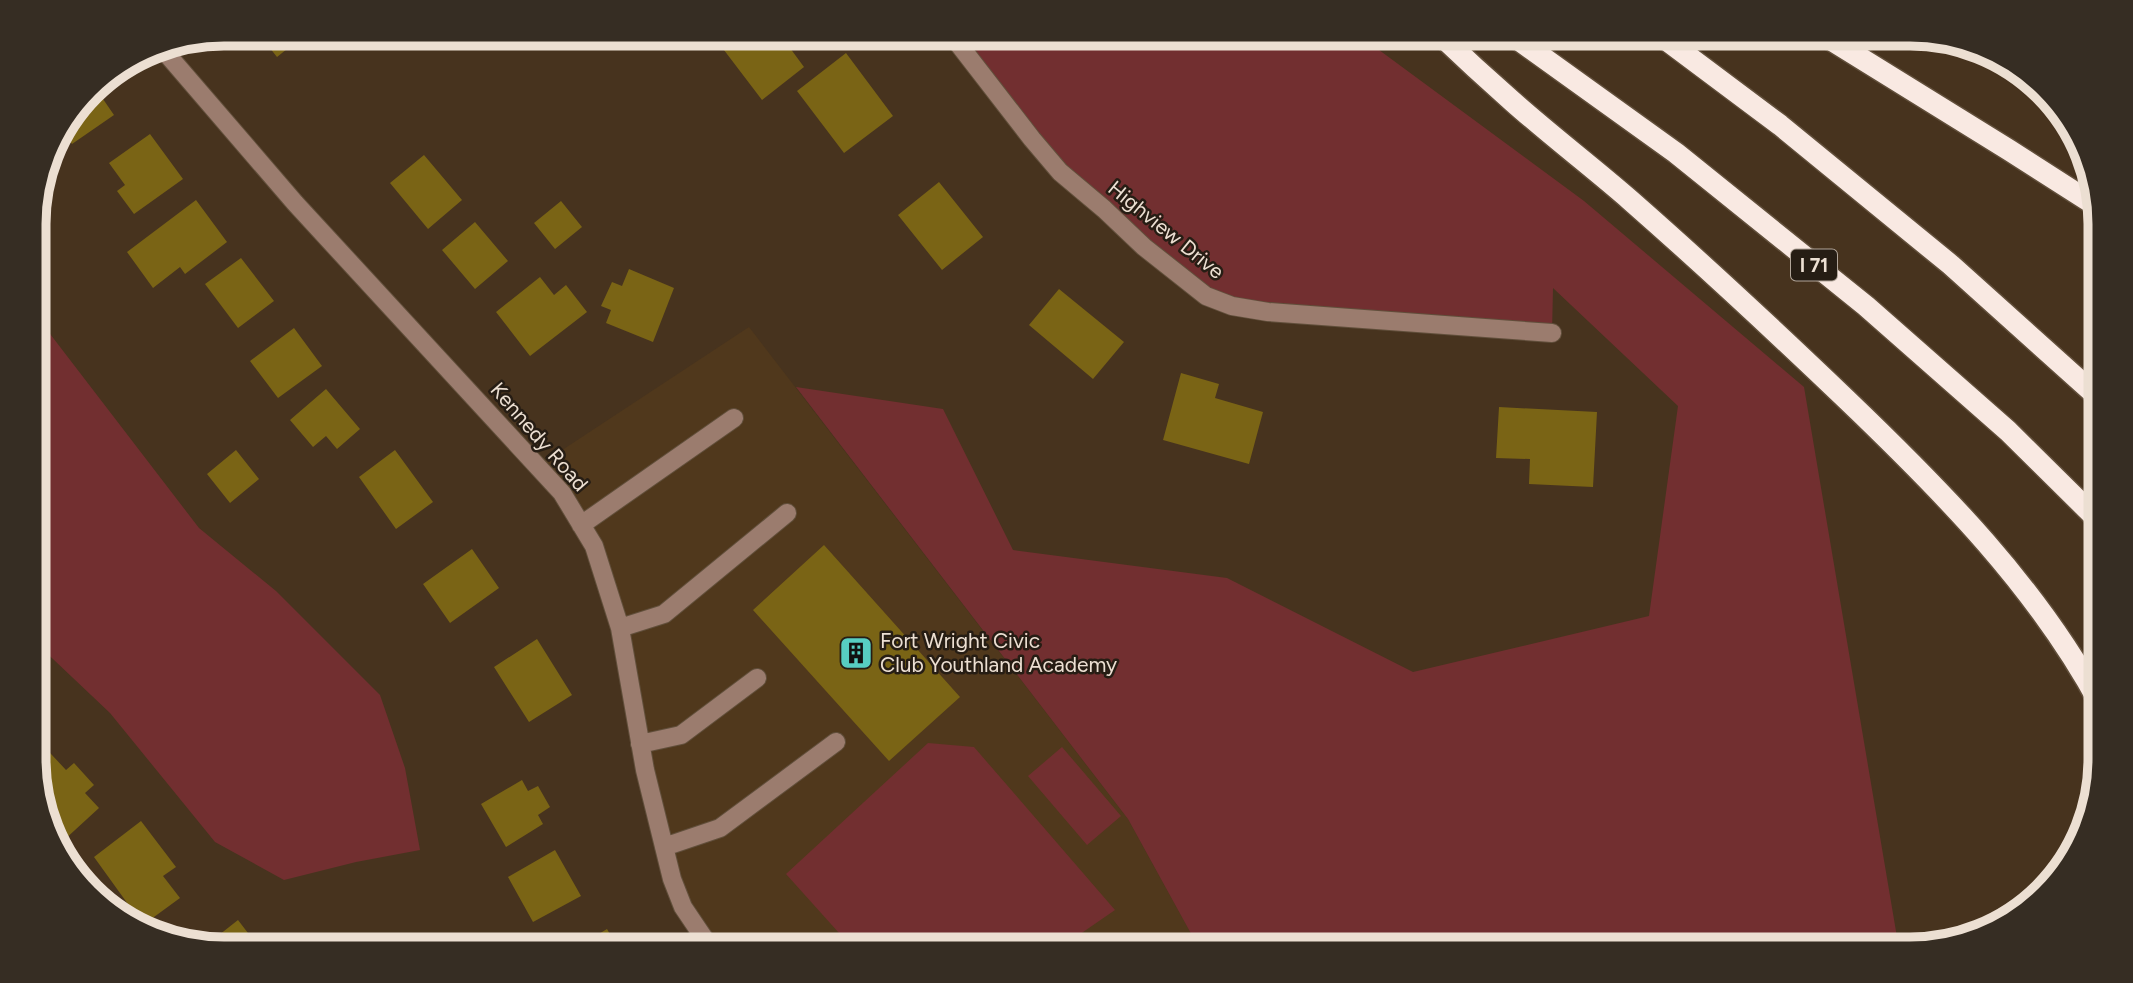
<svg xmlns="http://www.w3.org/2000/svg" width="2133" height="983" viewBox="0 0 2133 983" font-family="Figtree,sans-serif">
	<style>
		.built { fill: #50381c }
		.green { fill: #722f30 }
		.building { fill: #7a6415 }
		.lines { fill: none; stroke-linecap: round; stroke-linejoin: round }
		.minor-casing { stroke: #614f3b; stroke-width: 20 }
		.highway-casing { stroke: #614f3b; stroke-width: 24 }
		.minor { stroke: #9b7c6e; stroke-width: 18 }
		.highway { stroke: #f9e9e2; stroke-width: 21 }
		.labels { text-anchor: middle; stroke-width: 5; stroke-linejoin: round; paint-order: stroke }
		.shield { fill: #261d14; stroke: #b1a599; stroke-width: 2 }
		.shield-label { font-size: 19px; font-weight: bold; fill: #ecdfd2 }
		.street-label { font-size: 21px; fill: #ecdfd2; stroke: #261d14 }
		.poi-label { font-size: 21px; fill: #ecdfd2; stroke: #261d14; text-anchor: start }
		.rim { fill: none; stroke: #ecdfd2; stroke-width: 9 }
	</style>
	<rect width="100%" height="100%" fill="#47331e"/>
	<path class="built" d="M 749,327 L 1128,819 L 1200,950 L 712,950 L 683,907 L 594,546 L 538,466 Z"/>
	<path class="green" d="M 950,33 L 1356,33 L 1584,201 L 1804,387 L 1899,949 L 1200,950 L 1128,819 L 796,387 L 943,409 L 1013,550 L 1227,578 L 1413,672 L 1649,616 L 1678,406 L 1553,288 L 1552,333 L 1232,306 L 1060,172 Z
		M 34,313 L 199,528 L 276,591 L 380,695 L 405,768 L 420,850 L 356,862 L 284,880 L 215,842 L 110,713 L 35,642 Z
		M 928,743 L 974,747 L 1115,910 L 1057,950 L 866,950 L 848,943 L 786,874 Z
		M 1062,747 L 1121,816 L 1087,845 L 1028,776 Z"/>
	<path class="building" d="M 258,33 L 307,33 L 277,57 Z
		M 586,33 L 602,33 L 592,41 Z
		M 711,33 L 779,33 L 804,67 L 762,100 Z
		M 846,53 L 893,116 L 844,153 L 797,91 Z
		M 94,86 L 114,115 L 72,144 L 61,129 Z
		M 150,134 L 183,179 L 134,214 L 117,191 L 125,185 L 109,163 Z
		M 424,155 L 462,200 L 428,229 L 390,183 Z
		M 939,182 L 983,237 L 942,270 L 898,215 Z
		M 196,200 L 227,242 L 185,274 L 180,267 L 153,288 L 127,252 Z
		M 561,201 L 582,227 L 555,249 L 534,223 Z
		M 475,222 L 508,261 L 475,289 L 442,250 Z
		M 241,258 L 274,301 L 238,328 L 205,284 Z
		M 629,269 L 674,288 L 653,342 L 606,323 L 611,310 L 601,306 L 612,282 L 622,286 Z
		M 540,277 L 554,295 L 566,285 L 587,312 L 530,356 L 496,312 Z
		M 1059,289 L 1124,342 L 1093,379 L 1029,325 Z
		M 294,328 L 322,366 L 278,398 L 250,361 Z
		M 1181,373 L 1219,384 L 1215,398 L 1263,412 L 1249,464 L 1163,440 Z
		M 326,389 L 360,429 L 337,449 L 326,436 L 313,447 L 290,420 Z
		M 1499,407 L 1597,412 L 1593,487 L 1529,484 L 1530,459 L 1496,458 Z
		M 236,450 L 259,479 L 230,503 L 207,474 Z
		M 395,450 L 433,502 L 396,529 L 359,477 Z
		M 824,545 L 960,697 L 889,761 L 753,610 Z
		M 472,549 L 499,588 L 450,623 L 423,584 Z
		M 537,639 L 572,695 L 529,722 L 494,667 Z
		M 37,739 L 66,770 L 74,763 L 94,785 L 85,793 L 99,808 L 63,841 L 54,831 L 35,784 L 35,741 Z
		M 522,780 L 528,791 L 538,786 L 550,807 L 538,815 L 543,824 L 506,847 L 481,804 Z
		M 141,821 L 176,867 L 163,876 L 180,898 L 143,925 L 94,857 Z
		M 555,850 L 581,896 L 533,922 L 508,877 Z
		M 238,920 L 261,950 L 224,950 L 205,946 Z
		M 607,929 L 619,950 L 572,950 Z"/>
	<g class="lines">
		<defs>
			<path id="minor" d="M 950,33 L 1032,139 L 1060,172 L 1104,209 L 1144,247 L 1206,296 L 1232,306 L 1268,312 L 1552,333
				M 160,46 L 295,203 L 562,493 L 594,546 L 620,628 L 645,770 L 672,879 L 683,907 L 712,950
				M 581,525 L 734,418
				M 620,628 L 664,614 L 787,513
				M 640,744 L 681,735 L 757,678
				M 664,847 L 720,828 L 836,742"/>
			<path id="highway" d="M 1438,33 C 1462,56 1487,79 1512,101 C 1550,135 1591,166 1630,200 C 1704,265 1776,332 1847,400 C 1943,492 2037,587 2100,704
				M 1509,33 L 1676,153 L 1866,306 L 2008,431 L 2099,521
				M 1657,33 L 1780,125 L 1951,265 L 2099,398
				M 1820,33 L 2009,150 L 2098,207"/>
		</defs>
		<use href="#minor" class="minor-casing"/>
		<use href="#highway" class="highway-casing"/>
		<use href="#minor" class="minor"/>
		<use href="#highway" class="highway"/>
	</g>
	<defs>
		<symbol id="building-square" viewBox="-11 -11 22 22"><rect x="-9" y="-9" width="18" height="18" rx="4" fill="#57cec2" stroke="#261d14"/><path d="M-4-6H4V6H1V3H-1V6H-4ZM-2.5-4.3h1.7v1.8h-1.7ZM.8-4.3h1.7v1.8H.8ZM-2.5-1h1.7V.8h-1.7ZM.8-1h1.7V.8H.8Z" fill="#111"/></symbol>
	</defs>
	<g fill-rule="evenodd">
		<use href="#building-square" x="837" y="634" width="38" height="38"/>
	</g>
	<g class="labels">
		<rect class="shield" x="1791" y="249.5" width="46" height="31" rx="5"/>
		<g class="shield-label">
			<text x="1814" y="272">I 71</text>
		</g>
		<g class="street-label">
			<text transform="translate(1166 230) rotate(39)" y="7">Highview Drive</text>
			<text transform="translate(539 437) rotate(49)" y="7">Kennedy Road</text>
		</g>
		<g class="poi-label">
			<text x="880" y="648">Fort Wright Civic<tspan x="880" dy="24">Club Youthland Academy</tspan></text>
		</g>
	</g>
	<path d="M0 0H2133V983H0ZM224 46H1910A178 178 0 0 1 2088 224V759A178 178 0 0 1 1910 937H224A178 178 0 0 1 46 759V224A178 178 0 0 1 224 46Z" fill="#362d23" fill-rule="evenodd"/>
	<path class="rim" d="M224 46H1910A178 178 0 0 1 2088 224V759A178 178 0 0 1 1910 937H224A178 178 0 0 1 46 759V224A178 178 0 0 1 224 46Z"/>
</svg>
